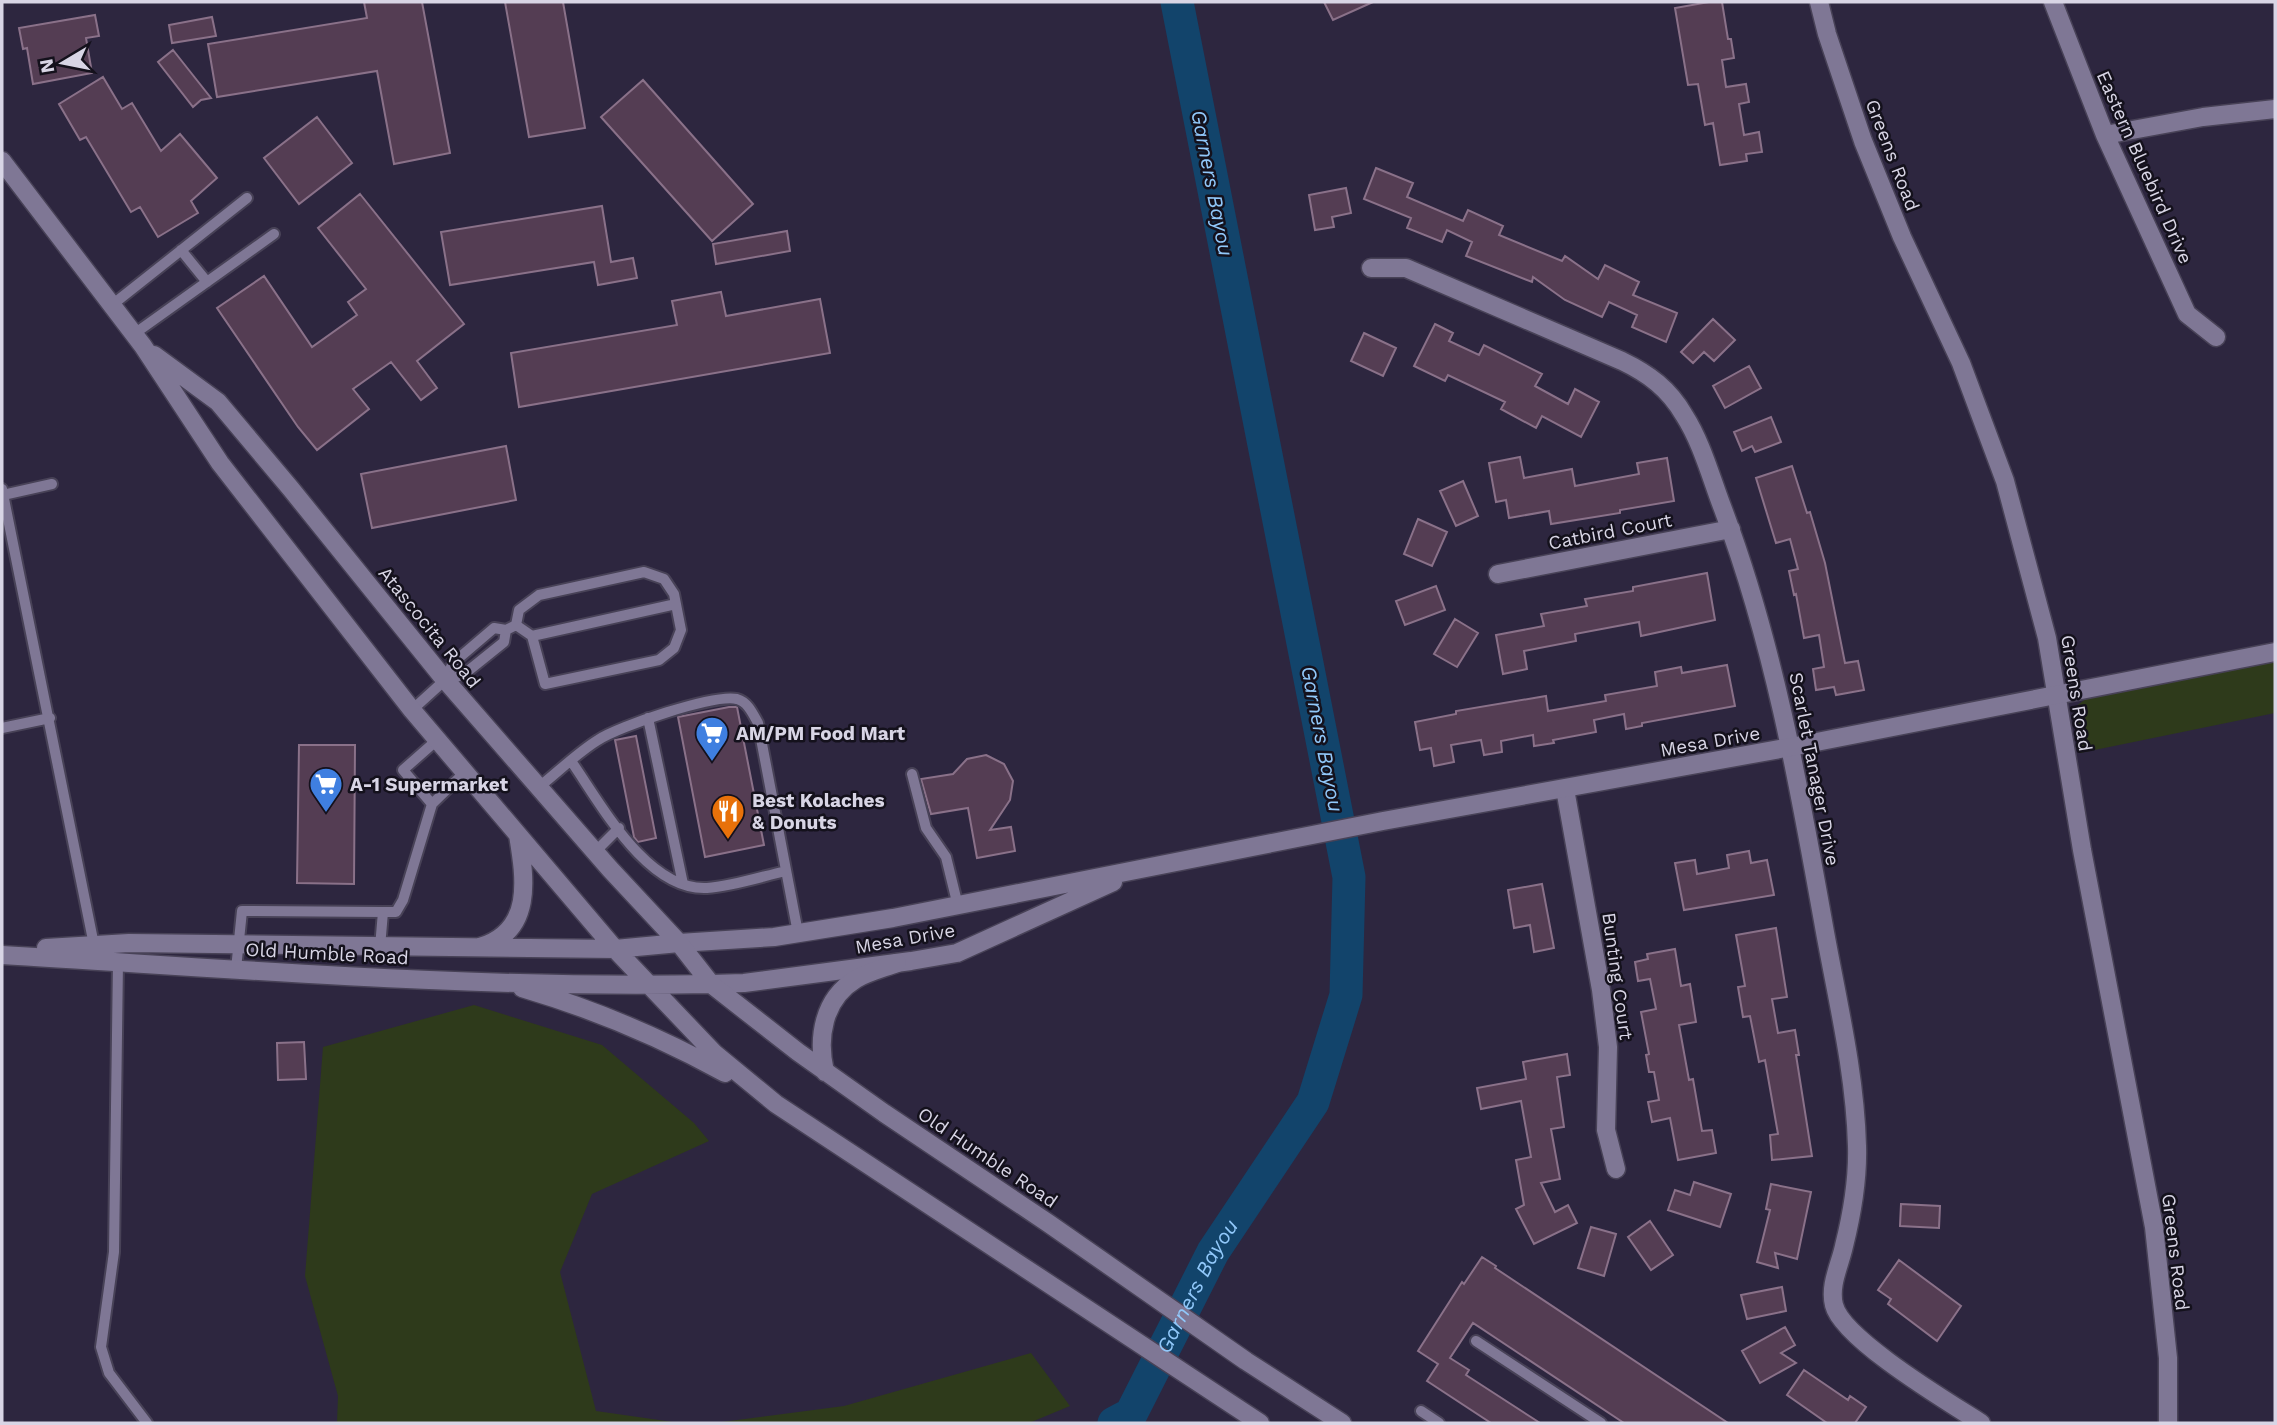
<svg xmlns="http://www.w3.org/2000/svg" width="2277" height="1425" viewBox="0 0 2277 1425" font-family="'Work Sans',sans-serif">
	<style>
		.green { fill: #2e3a1b }
		.lines { fill: none; stroke-linecap: round; stroke-linejoin: round }
		.river { stroke: #12446b; stroke-width: 33 }
		.building { fill: #543d53; stroke: #8a7189; stroke-width: 2 }
		.service-casing { stroke: #484257; stroke-width: 14 }
		.minor-casing { stroke: #484257; stroke-width: 21 }
		.tertiary-casing { stroke: #484257; stroke-width: 21 }
		.secondary-casing { stroke: #484257; stroke-width: 21 }
		.service { stroke: #7f7795; stroke-width: 10 }
		.minor { stroke: #7f7795; stroke-width: 18 }
		.tertiary { stroke: #7f7795; stroke-width: 18 }
		.secondary { stroke: #7f7795; stroke-width: 18 }
		.labels { text-anchor: middle; stroke-width: 5; stroke-linejoin: round; paint-order: stroke }
		.street-label { font-size: 19px; fill: #d8d5e5; stroke: #14111c }
		.poi-label { font-size: 19px; font-weight: bold; fill: #d8d5e5; stroke: #14111c; text-anchor: start }
		.water-label { font-size: 21px; font-style: italic; fill: #91c8fa; stroke: #14111c }
	</style>
	<rect width="100%" height="100%" fill="#2d263f"/>
	<path class="green" d="M 2275,658 L 2275,713 L 2080,753 L 2075,707 L 2091,695 Z
		M 474,1005 L 602,1045 L 694,1123 L 709,1141 L 592,1194 L 560,1272 L 596,1411 L 680,1423 L 337,1423 L 338,1396 L 305,1276 L 323,1047 Z
		M 1031,1353 L 1070,1406 L 1029,1423 L 714,1423 L 844,1406 Z"/>
	<g class="lines">
		<path class="river" id="s1" d="M 1114,1423 L 1131,1414 L 1213,1252 L 1313,1102 L 1346,995 L 1349,877 L 1177,2"/>
	</g>
	<path class="building" d="M 364,2 L 422,2 L 450,153 L 394,164 L 377,71 L 217,97 L 208,44 L 367,18 Z
		M 505,2 L 563,2 L 585,128 L 529,137 Z
		M 1324,2 L 1373,2 L 1333,20 Z
		M 1709,2 L 1722,2 L 1728,39 L 1731,39 L 1734,58 L 1722,60 L 1726,87 L 1746,84 L 1749,102 L 1739,104 L 1744,135 L 1759,132 L 1762,152 L 1746,154 L 1747,161 L 1720,165 L 1713,123 L 1705,125 L 1698,84 L 1688,85 L 1675,8 Z
		M 95,15 L 99,36 L 86,38 L 92,73 L 33,84 L 27,48 L 23,49 L 19,28 Z
		M 212,17 L 216,36 L 172,43 L 169,25 Z
		M 173,50 L 211,98 L 201,100 L 193,107 L 158,62 Z
		M 103,77 L 122,109 L 132,103 L 161,151 L 180,134 L 217,178 L 191,201 L 198,213 L 158,237 L 140,207 L 131,212 L 86,137 L 80,140 L 59,104 Z
		M 643,80 L 753,204 L 712,241 L 601,117 Z
		M 317,117 L 352,163 L 299,204 L 264,158 Z
		M 1376,168 L 1413,183 L 1407,197 L 1463,221 L 1468,210 L 1503,226 L 1499,235 L 1562,261 L 1565,256 L 1598,279 L 1605,265 L 1639,282 L 1633,295 L 1677,313 L 1666,342 L 1632,327 L 1637,315 L 1609,302 L 1602,317 L 1565,300 L 1533,277 L 1532,282 L 1466,256 L 1472,242 L 1447,230 L 1442,242 L 1407,228 L 1411,218 L 1364,199 Z
		M 1346,188 L 1351,213 L 1332,217 L 1334,227 L 1315,230 L 1309,195 Z
		M 360,194 L 464,324 L 417,361 L 437,388 L 421,400 L 391,362 L 353,389 L 369,409 L 317,450 L 298,427 L 217,308 L 264,276 L 312,347 L 357,315 L 348,302 L 366,289 L 318,228 Z
		M 602,206 L 611,262 L 633,258 L 637,278 L 598,285 L 594,262 L 450,285 L 441,232 Z
		M 787,231 L 790,251 L 716,264 L 713,244 Z
		M 721,292 L 726,316 L 820,299 L 830,353 L 519,407 L 511,353 L 677,325 L 672,301 Z
		M 1713,319 L 1735,340 L 1714,361 L 1704,352 L 1693,363 L 1681,352 Z
		M 1435,324 L 1453,333 L 1449,341 L 1479,355 L 1484,345 L 1542,374 L 1535,386 L 1568,404 L 1575,389 L 1599,402 L 1581,437 L 1542,416 L 1536,428 L 1501,409 L 1505,402 L 1448,375 L 1445,381 L 1414,366 Z
		M 1364,333 L 1396,348 L 1383,376 L 1351,361 Z
		M 1749,366 L 1761,388 L 1725,408 L 1713,386 Z
		M 1771,417 L 1781,442 L 1755,452 L 1752,446 L 1742,451 L 1734,432 Z
		M 506,446 L 516,500 L 372,528 L 361,474 Z
		M 1520,457 L 1524,478 L 1572,469 L 1575,486 L 1639,474 L 1637,463 L 1667,458 L 1674,501 L 1620,510 L 1620,513 L 1551,524 L 1549,511 L 1509,518 L 1506,500 L 1496,502 L 1489,463 Z
		M 1792,466 L 1807,513 L 1810,512 L 1825,563 L 1845,663 L 1858,661 L 1864,690 L 1836,695 L 1834,687 L 1816,690 L 1813,669 L 1824,667 L 1819,635 L 1804,638 L 1796,594 L 1794,595 L 1789,571 L 1798,569 L 1790,539 L 1776,543 L 1756,478 Z
		M 1463,481 L 1478,516 L 1456,526 L 1440,491 Z
		M 1418,519 L 1447,532 L 1432,566 L 1404,554 Z
		M 1707,573 L 1715,620 L 1641,636 L 1639,622 L 1575,634 L 1576,641 L 1524,651 L 1527,669 L 1503,674 L 1496,635 L 1544,626 L 1541,614 L 1587,606 L 1585,599 L 1633,591 L 1633,587 Z
		M 1436,586 L 1445,610 L 1405,625 L 1396,601 Z
		M 1455,619 L 1478,633 L 1457,667 L 1434,654 Z
		M 1727,665 L 1735,706 L 1642,723 L 1642,726 L 1626,729 L 1624,714 L 1594,720 L 1596,732 L 1553,740 L 1554,743 L 1534,746 L 1533,735 L 1501,741 L 1502,752 L 1484,755 L 1481,740 L 1451,745 L 1454,762 L 1434,766 L 1431,748 L 1420,750 L 1415,722 L 1456,714 L 1456,711 L 1546,696 L 1548,711 L 1606,701 L 1605,695 L 1657,686 L 1655,672 L 1681,667 L 1682,673 Z
		M 729,707 L 737,707 L 764,845 L 705,857 L 678,717 Z
		M 636,736 L 656,838 L 638,842 L 634,837 L 615,740 Z
		M 299,745 L 355,745 L 354,884 L 297,883 Z
		M 986,755 L 1004,764 L 1013,781 L 1010,800 L 990,830 L 1011,827 L 1015,851 L 977,858 L 968,808 L 931,814 L 921,779 L 953,774 L 967,759 Z
		M 1749,851 L 1751,863 L 1767,860 L 1774,895 L 1684,910 L 1675,863 L 1695,860 L 1697,874 L 1729,868 L 1727,855 Z
		M 1542,884 L 1554,948 L 1534,952 L 1530,925 L 1514,928 L 1508,890 Z
		M 1776,928 L 1787,997 L 1772,999 L 1778,1033 L 1795,1030 L 1799,1055 L 1796,1055 L 1812,1156 L 1772,1160 L 1770,1135 L 1778,1134 L 1765,1060 L 1759,1062 L 1750,1016 L 1743,1017 L 1738,987 L 1745,986 L 1736,935 Z
		M 1675,949 L 1681,986 L 1690,984 L 1696,1022 L 1679,1025 L 1689,1080 L 1693,1079 L 1702,1131 L 1712,1130 L 1716,1153 L 1678,1160 L 1670,1118 L 1652,1122 L 1648,1102 L 1659,1100 L 1654,1072 L 1649,1072 L 1646,1055 L 1649,1054 L 1641,1012 L 1656,1009 L 1650,979 L 1638,981 L 1635,962 L 1648,959 L 1647,954 Z
		M 304,1042 L 306,1079 L 278,1080 L 277,1043 Z
		M 1567,1054 L 1570,1075 L 1557,1077 L 1564,1127 L 1551,1129 L 1560,1179 L 1541,1183 L 1555,1212 L 1568,1205 L 1577,1223 L 1534,1244 L 1516,1209 L 1524,1205 L 1516,1160 L 1531,1157 L 1521,1101 L 1481,1109 L 1477,1088 L 1526,1079 L 1523,1062 Z
		M 1694,1182 L 1731,1194 L 1720,1227 L 1668,1210 L 1675,1190 L 1690,1195 Z
		M 1771,1184 L 1811,1192 L 1797,1259 L 1775,1253 L 1778,1268 L 1757,1262 L 1770,1210 L 1766,1209 Z
		M 1901,1204 L 1940,1206 L 1939,1228 L 1900,1226 Z
		M 1650,1221 L 1673,1255 L 1651,1270 L 1628,1237 Z
		M 1591,1227 L 1616,1234 L 1604,1276 L 1578,1268 Z
		M 1482,1257 L 1496,1266 L 1495,1268 L 1728,1423 L 1624,1423 L 1473,1323 L 1450,1358 L 1469,1370 L 1466,1375 L 1540,1423 L 1491,1423 L 1427,1381 L 1438,1364 L 1418,1351 L 1462,1282 L 1464,1284 Z
		M 1899,1260 L 1961,1306 L 1937,1341 L 1888,1304 L 1891,1299 L 1878,1290 Z
		M 1782,1287 L 1786,1311 L 1747,1319 L 1741,1295 Z
		M 1785,1327 L 1795,1345 L 1781,1353 L 1796,1363 L 1760,1383 L 1742,1351 Z
		M 1804,1370 L 1848,1400 L 1850,1396 L 1866,1407 L 1855,1423 L 1827,1423 L 1787,1395 Z"/>
	<g class="lines">
		<defs>
			<path id="service" d="M 181,250 L 207,282
				M 112,305 L 247,198
				M 134,334 L 274,234
				M 2,489 L 94,945
				M 3,495 L 52,484
				M 506,630 L 516,625 L 532,636 L 545,684 L 659,660 L 674,648 L 681,630 L 674,594 L 664,579 L 644,572 L 539,595 L 519,610 L 516,625
				M 532,636 L 676,604
				M 412,710 L 445,680 L 453,663 L 494,628 L 506,630 L 504,642 L 463,675 L 445,680
				M 648,718 L 683,884
				M 2,728 L 50,718
				M 571,761 C 601,804 647,891 707,888 C 733,886 760,877 786,871
				M 912,774 L 926,828 L 946,857 L 958,906
				M 539,787 C 558,772 577,753 598,740 C 619,726 714,694 737,699 C 748,702 753,714 758,723 L 798,933
				M 432,804 L 403,770 L 437,740
				M 595,852 L 619,828
				M 383,912 L 396,912 L 403,900 L 432,804 L 465,772
				M 118,962 L 114,1252 L 101,1347 L 109,1373 L 147,1423
				M 236,969 L 242,911 L 383,912 L 380,947
				M 1476,1341 L 1601,1423
				M 1421,1411 L 1439,1423"/>
			<path id="minor" d="M 1819,2 L 1827,34 L 1863,141 L 1902,237 L 1961,363 L 2005,481 L 2047,638 L 2082,850 L 2154,1227 L 2168,1358 L 2168,1423
				M 2053,2 L 2105,135 L 2187,314 L 2216,337
				M 2105,135 L 2203,117 L 2275,109
				M 1371,268 L 1406,268 L 1622,361 C 1649,374 1669,389 1684,415 C 1702,443 1711,478 1723,509 C 1773,642 1798,781 1823,921 C 1836,995 1855,1070 1857,1146 C 1858,1179 1852,1214 1844,1246 C 1840,1265 1829,1285 1834,1305 C 1842,1339 1950,1403 1981,1423
				M 1498,574 L 1731,529
				M 1565,789 L 1601,990 L 1608,1047 L 1606,1130 L 1616,1169"/>
			<path id="tertiary" d="M 679,943 L 774,937 L 893,918 L 1383,821 L 1791,747 L 2275,652
				M 711,984 L 744,983 L 911,961 L 957,953 L 1113,882"/>
			<path id="secondary" d="M 2,161 L 143,346 L 220,463 L 412,710 L 615,949 L 714,1053 L 776,1104 L 1260,1423
				M 154,355 L 218,402 L 291,489 L 441,675 L 610,869 L 679,943 L 711,984 L 798,1052 L 884,1113 L 1048,1223 L 1246,1361 L 1342,1423
				M 480,947 C 534,931 525,878 518,835
				M 46,948 L 129,943 L 615,949 L 679,943
				M 2,955 C 237,969 474,989 711,984
				M 522,988 C 593,1009 660,1037 725,1073
				M 825,1072 C 817,1038 823,999 856,979 C 868,972 884,968 897,963"/>
		</defs>
		<use href="#service" class="service-casing"/>
		<use href="#minor" class="minor-casing"/>
		<use href="#tertiary" class="tertiary-casing"/>
		<use href="#secondary" class="secondary-casing"/>
		<use href="#service" class="service"/>
		<use href="#minor" class="minor"/>
		<use href="#tertiary" class="tertiary"/>
		<use href="#secondary" class="secondary"/>
	</g>
	<defs>
		<symbol id="supermarket-pin" viewBox="-11 -11 22 30"><path d="M0 17L-7.5 6A9.5 9.5 0 1 1 7.5 6Z" fill="#3f7fe0" stroke="#14111c"/><path d="M-6-5.5h2.5l.6 2H6L4.5 2H-2.5L-4.4-4H-6ZM-1.5 3.2a1.3 1.3 0 1 0 .1 0ZM3 3.2a1.3 1.3 0 1 0 .1 0Z" fill="#fff"/></symbol>
		<symbol id="restaurant-pin" viewBox="-11 -11 22 30"><path d="M0 17L-7.5 6A9.5 9.5 0 1 1 7.5 6Z" fill="#e8710a" stroke="#14111c"/><path d="M-5-6h1v4h1v-4h1v4h1v-4h1v5L-1.5 .5V6h-2V.5L-5-1ZM5-6V6H3V1.5H1.5Q1.5-4 5-6Z" fill="#fff"/></symbol>
	</defs>
	<g fill-rule="evenodd">
		<use href="#supermarket-pin" x="693" y="714" width="38" height="52"/>
		<use href="#supermarket-pin" x="307" y="765" width="38" height="52"/>
		<use href="#restaurant-pin" x="709" y="792" width="38" height="52"/>
	</g>
	<g class="labels">
		<g class="street-label">
			<text transform="translate(1893 155) rotate(69)" y="7">Greens Road</text>
			<text transform="translate(2145 167) rotate(66)" y="7">Eastern Bluebird Drive</text>
			<text transform="translate(1610 531) rotate(-11)" y="7">Catbird Court</text>
			<text transform="translate(430 627) rotate(51)" y="7">Atascocita Road</text>
			<text transform="translate(2077 693) rotate(81)" y="7">Greens Road</text>
			<text transform="translate(1710 741) rotate(-10)" y="7">Mesa Drive</text>
			<text transform="translate(1815 769) rotate(79)" y="7">Scarlet Tanager Drive</text>
			<text transform="translate(905 938) rotate(-10)" y="7">Mesa Drive</text>
			<text transform="translate(327 953) rotate(3)" y="7">Old Humble Road</text>
			<text transform="translate(1618 976) rotate(82)" y="7">Bunting Court</text>
			<text transform="translate(988 1157) rotate(34)" y="7">Old Humble Road</text>
			<text transform="translate(2176 1252) rotate(83)" y="7">Greens Road</text>
		</g>
		<g class="poi-label">
			<text x="736" y="740">AM/PM Food Mart</text>
			<text x="350" y="791">A-1 Supermarket</text>
			<text x="752" y="807">Best Kolaches<tspan x="752" dy="22">&amp; Donuts</tspan></text>
		</g>
		<g class="water-label">
			<text transform="translate(1212 183) rotate(79)" y="7">Garners Bayou</text>
			<text transform="translate(1322 739) rotate(79)" y="7">Garners Bayou</text>
			<text dy="7" stroke="none"><textPath href="#s1" startOffset="163">Garners Bayou</textPath></text>
		</g>
	</g>
	<rect width="2277" height="1425" fill="none" stroke="#d8d5e5" stroke-width="7"/>
	<g transform="translate(63 63) rotate(260)" stroke="#14111c" stroke-width="5" paint-order="stroke">
	<path d="M0-5L12 26L0 18L-12 26Z" fill="#d8d5e5"/>
	<text y="-10" font-size="19" font-weight="bold" text-anchor="middle" fill="#d8d5e5">N</text>
	</g>
</svg>
